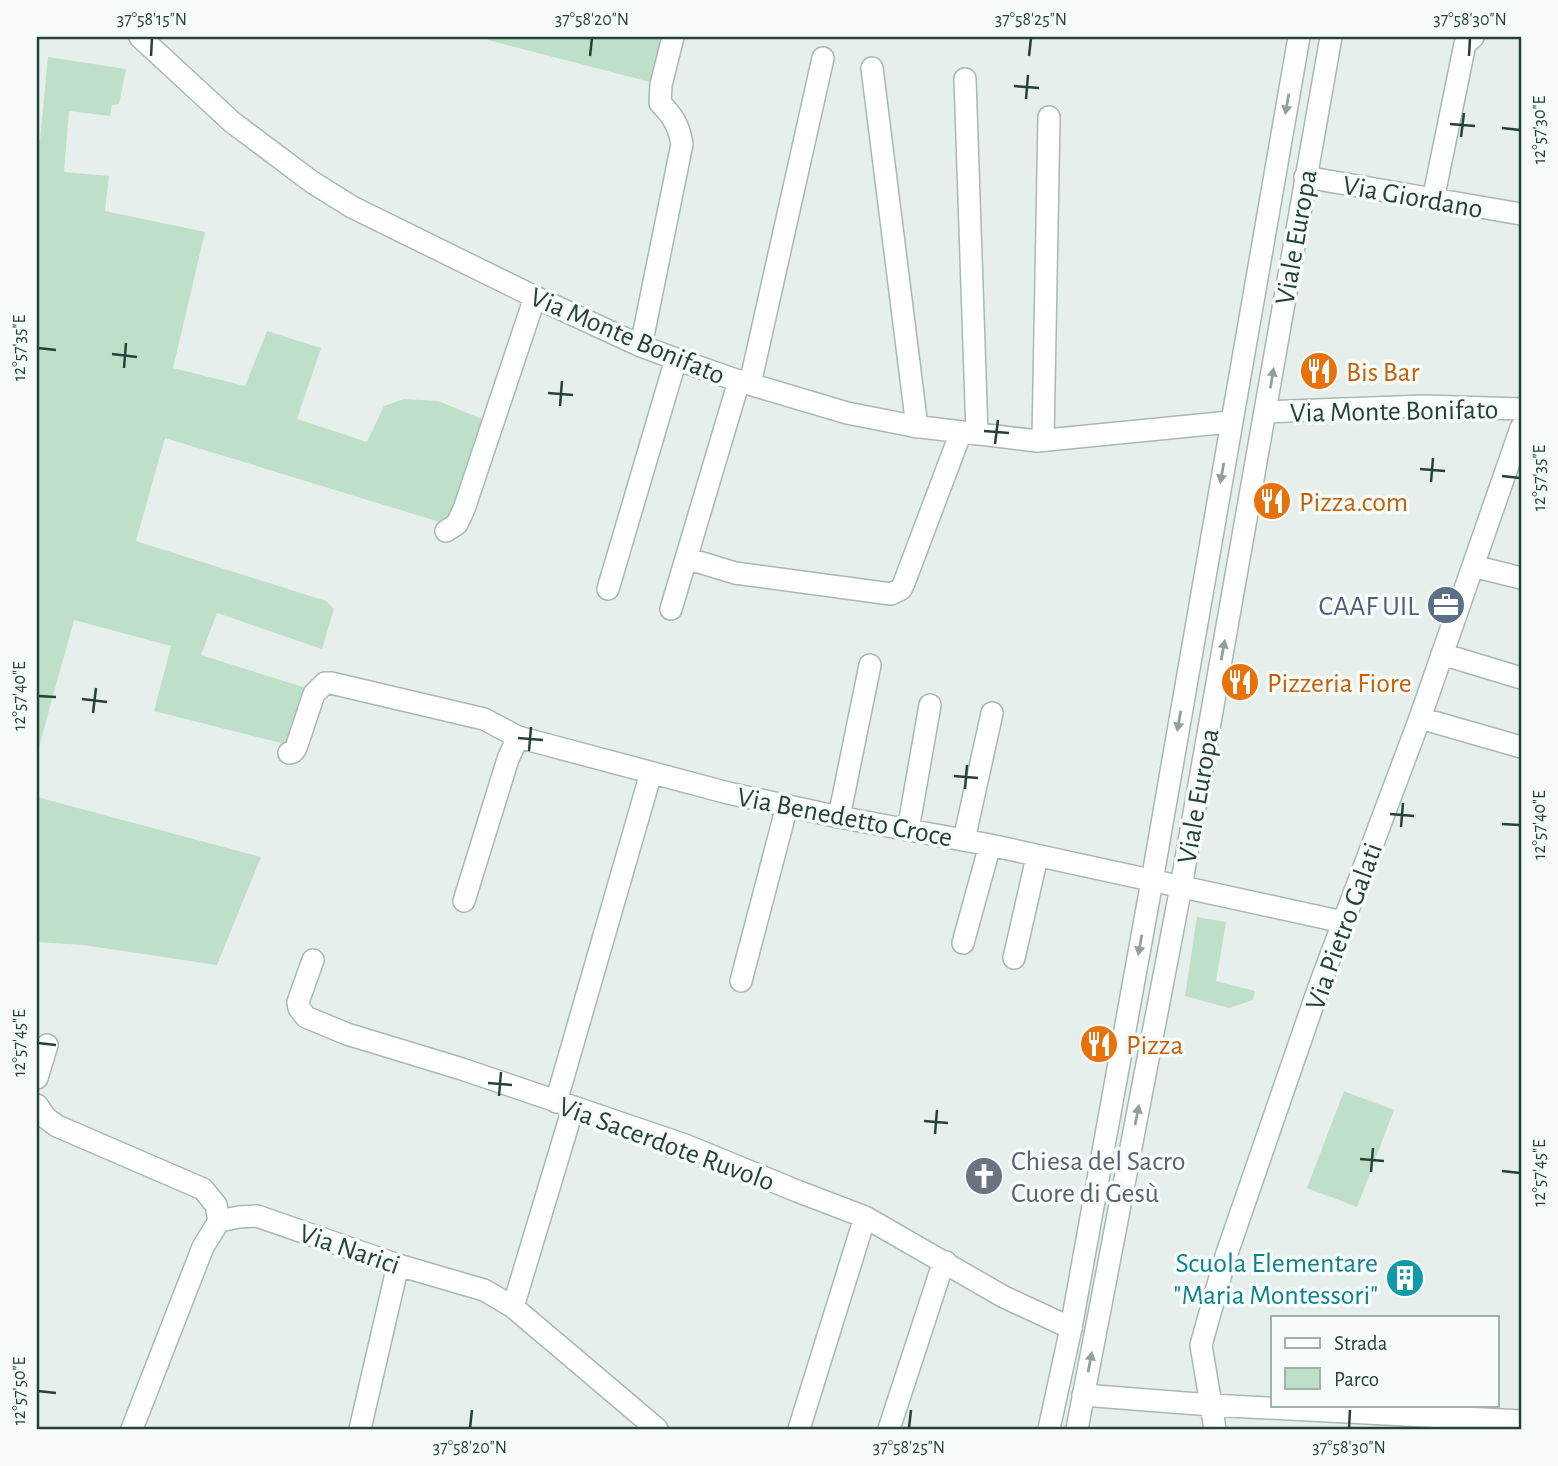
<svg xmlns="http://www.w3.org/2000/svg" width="1558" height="1466" viewBox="0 0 1558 1466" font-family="'Alegreya Sans',sans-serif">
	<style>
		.green { fill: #bfe0c8 }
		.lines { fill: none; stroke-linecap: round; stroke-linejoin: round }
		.minor-casing { stroke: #a8b8b2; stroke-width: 24 }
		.tertiary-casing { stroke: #a8b8b2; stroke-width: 24 }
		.minor { stroke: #fff; stroke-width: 21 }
		.tertiary { stroke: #fff; stroke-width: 21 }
		.oneway { fill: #92a09c }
		.ticks { fill: none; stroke: #24423a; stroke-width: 2.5 }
		.labels { text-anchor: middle; stroke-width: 7; stroke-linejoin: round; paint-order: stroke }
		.street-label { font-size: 28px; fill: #24423a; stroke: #f7fbf9 }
		.food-label { font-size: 28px; fill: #c56008; stroke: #f7fbf9; text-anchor: start }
		.service-label { font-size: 28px; fill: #4e5e75; stroke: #f7fbf9; text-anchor: end }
		.worship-label { font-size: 28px; fill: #5b616d; stroke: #f7fbf9; text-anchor: start }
		.culture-label { font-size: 28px; fill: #0d838f; stroke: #f7fbf9; text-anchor: end }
		.neatline { fill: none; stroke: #24423a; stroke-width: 2.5 }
		.ticks-label { font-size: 18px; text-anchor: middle; fill: #24423a }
	</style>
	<rect width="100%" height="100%" fill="#e6efeb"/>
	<path class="green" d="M 489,37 L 665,37 L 654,83 L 488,40 Z
		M 48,57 L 126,69 L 119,104 L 112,105 L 110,116 L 69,111 L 64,172 L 109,176 L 105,211 L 205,232 L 173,368 L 245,386 L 267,331 L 321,348 L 297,419 L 367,442 L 384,406 L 404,399 L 438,401 L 487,421 L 462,505 L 443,523 L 165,438 L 136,541 L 326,601 L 334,609 L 322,649 L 217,613 L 201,655 L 309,689 L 292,741 L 285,744 L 154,711 L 171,646 L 74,620 L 37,754 L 37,140 L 40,140 Z
		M 37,797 L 261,857 L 217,965 L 83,945 L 37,942 Z
		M 1197,917 L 1226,922 L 1216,981 L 1255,991 L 1253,1000 L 1229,1008 L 1185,996 Z
		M 1344,1091 L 1394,1110 L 1357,1207 L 1307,1188 Z"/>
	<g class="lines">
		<defs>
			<path id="minor" d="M 140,37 L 232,122 L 312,182 L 352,207 L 535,297 L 641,346 L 676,359 L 739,381 L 847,413 L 913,426 L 1037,441 L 1230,422
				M 872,68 L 917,427
				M 965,79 L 977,434
				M 1305,177 L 1521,214
				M 1433,200 L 1465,44 L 1473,37
				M 641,346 L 682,144 C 679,126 673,116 660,103 L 661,85 L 673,37
				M 750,384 L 823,58
				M 1266,412 L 1424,406 L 1521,409
				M 1043,440 L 1049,117
				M 446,531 L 457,524 L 464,509 L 535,297
				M 686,558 L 735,573 L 891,594 L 901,589 L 904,583 L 961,432
				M 1473,566 L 1521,578
				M 608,589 L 676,359
				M 671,609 L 739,381
				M 1442,654 L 1521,678
				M 1420,718 L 1521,747
				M 289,753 L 293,752 L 296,748 L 314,694 L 325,683 L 331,683 L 484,719 L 518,737
				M 839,817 L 870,665
				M 908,830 L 930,705
				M 964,840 L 992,713
				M 464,901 L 508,759 L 518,737 L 728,793 L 839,817 L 990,845 L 1343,922
				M 963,943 L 990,845
				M 1014,958 L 1037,857
				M 313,960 L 298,1002 L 299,1008 L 306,1017 L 347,1034 L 462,1069 L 685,1145 L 797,1191 L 865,1217 L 1004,1297 L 1071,1328
				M 741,981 L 787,806
				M 37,1078 L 47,1045
				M 556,1102 L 651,773
				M 37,1105 L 46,1118 L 57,1126 L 203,1189 L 216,1205 L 219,1221 L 239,1217 L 257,1216 L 398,1265 L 484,1290 L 513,1307 L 657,1429
				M 513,1307 L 573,1108
				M 1083,1395 L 1211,1405 L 1521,1421
				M 132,1429 L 203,1247 L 219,1221
				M 360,1429 L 398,1265
				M 799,1429 L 865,1217
				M 889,1429 L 940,1273 L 946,1262
				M 1215,1429 L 1201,1345 L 1226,1256 L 1319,987 L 1420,718 L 1521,428"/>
			<path id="tertiary" d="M 1049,1429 L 1071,1328 L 1152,881 L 1299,37
				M 1077,1429 L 1181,887 L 1331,37"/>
		</defs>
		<use href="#minor" class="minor-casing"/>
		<use href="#tertiary" class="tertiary-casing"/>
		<use href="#minor" class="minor"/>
		<use href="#tertiary" class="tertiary"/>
	</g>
	<defs><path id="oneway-solid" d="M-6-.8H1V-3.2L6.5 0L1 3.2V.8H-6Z" transform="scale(1.75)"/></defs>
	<g class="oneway">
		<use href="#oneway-solid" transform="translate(1287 104) rotate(100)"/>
		<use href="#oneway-solid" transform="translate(1272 378) rotate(-81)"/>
		<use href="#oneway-solid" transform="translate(1222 473) rotate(100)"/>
		<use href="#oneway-solid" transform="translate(1223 650) rotate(-80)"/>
		<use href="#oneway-solid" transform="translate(1179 721) rotate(100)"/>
		<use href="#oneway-solid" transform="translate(1140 945) rotate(100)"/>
		<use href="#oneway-solid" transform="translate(1137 1115) rotate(-79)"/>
		<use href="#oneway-solid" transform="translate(1090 1362) rotate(-79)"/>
	</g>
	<path class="ticks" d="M 151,56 L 152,38M 590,56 L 592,38M 1029,56 L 1031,38M 1469,56 L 1470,38M 1014,86 L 1039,88M 1026,99 L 1028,75M 1450,124 L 1475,126M 1502,128 L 1520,130M 1461,137 L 1464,113M 38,348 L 56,350M 112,354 L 137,357M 124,368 L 126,343M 548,393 L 573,395M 560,406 L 562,381M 984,431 L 1009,433M 995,444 L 998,420M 1420,469 L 1445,471M 1502,476 L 1520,478M 1431,482 L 1433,458M 38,696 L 56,697M 82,699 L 107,702M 93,713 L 96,688M 518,738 L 543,740M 529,751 L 531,727M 954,776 L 978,778M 965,789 L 967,765M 1390,814 L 1414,816M 1502,824 L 1520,825M 1401,827 L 1403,803M 38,1043 L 56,1045M 488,1083 L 512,1085M 499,1096 L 501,1072M 924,1121 L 948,1123M 935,1134 L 937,1110M 1360,1159 L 1384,1161M 1502,1171 L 1520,1173M 1371,1172 L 1373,1148M 38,1391 L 56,1393M 470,1428 L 472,1410M 909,1428 L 911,1410M 1349,1428 L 1350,1410"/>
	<defs>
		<symbol id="restaurant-disc" viewBox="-11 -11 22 22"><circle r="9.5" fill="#e8710a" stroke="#f7fbf9"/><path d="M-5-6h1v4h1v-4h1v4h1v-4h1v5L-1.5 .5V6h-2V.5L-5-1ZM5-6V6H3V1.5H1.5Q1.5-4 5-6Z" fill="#fff"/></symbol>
		<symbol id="office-disc" viewBox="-11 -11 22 22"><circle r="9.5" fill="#5c6f8a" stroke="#f7fbf9"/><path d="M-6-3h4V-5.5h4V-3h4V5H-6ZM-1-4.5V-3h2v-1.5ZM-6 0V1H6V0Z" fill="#fff"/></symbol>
		<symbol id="church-disc" viewBox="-11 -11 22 22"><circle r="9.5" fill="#6b7280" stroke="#f7fbf9"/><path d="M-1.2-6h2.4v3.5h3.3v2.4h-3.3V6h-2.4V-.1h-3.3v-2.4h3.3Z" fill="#fff"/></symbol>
		<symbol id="building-disc" viewBox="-11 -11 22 22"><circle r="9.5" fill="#0f9aa8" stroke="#f7fbf9"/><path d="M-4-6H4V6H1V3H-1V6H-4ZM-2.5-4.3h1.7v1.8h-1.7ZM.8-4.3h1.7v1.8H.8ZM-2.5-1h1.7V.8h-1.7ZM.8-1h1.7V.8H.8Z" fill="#fff"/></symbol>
	</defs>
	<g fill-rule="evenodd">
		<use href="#restaurant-disc" x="1297" y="349" width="44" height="44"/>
		<use href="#restaurant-disc" x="1250" y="479" width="44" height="44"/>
		<use href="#office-disc" x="1424" y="583" width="44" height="44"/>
		<use href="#restaurant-disc" x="1218" y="660" width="44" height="44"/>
		<use href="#restaurant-disc" x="1077" y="1022" width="44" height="44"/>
		<use href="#church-disc" x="962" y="1154" width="44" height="44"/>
		<use href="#building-disc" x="1383" y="1256" width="44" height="44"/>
	</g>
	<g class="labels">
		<g class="street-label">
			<text transform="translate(1413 196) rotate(10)" y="10">Via Giordano</text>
			<text transform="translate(1295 237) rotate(-80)" y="10">Viale Europa</text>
			<text transform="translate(628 335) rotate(23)" y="10">Via Monte Bonifato</text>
			<text transform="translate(1394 410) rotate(-1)" y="10">Via Monte Bonifato</text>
			<text transform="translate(1197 796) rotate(-80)" y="10">Viale Europa</text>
			<text transform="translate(845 816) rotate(11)" y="10">Via Benedetto Croce</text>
			<text transform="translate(1343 926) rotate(-70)" y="10">Via Pietro Galati</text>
			<text transform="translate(667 1143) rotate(20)" y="10">Via Sacerdote Ruvolo</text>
			<text transform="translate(350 1248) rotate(19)" y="10">Via Narici</text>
		</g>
		<g class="food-label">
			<text x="1346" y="381">Bis Bar</text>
			<text x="1299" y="511">Pizza.com</text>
			<text x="1267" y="692">Pizzeria Fiore</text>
			<text x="1126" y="1054">Pizza</text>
		</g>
		<g class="service-label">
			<text x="1419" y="615">CAAF UIL</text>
		</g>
		<g class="worship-label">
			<text x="1011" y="1170">Chiesa del Sacro<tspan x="1011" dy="32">Cuore di Gesù</tspan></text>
		</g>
		<g class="culture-label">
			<text x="1378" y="1272">Scuola Elementare<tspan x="1378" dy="32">"Maria Montessori"</tspan></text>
		</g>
	</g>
	<rect width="1558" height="1466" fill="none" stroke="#f7fbf9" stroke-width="77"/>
	<rect x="1271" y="1316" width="228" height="91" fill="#f7fbf9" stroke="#a3b1ad" stroke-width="2"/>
	<rect x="1285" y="1338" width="35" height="10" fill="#ffffff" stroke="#a3b1ad" stroke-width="2"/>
	<text x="1334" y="1350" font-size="21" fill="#24423a">Strada</text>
	<rect x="1285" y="1368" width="35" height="21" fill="#bfe0c8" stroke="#a3b1ad" stroke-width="2"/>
	<text x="1334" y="1386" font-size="21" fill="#24423a">Parco</text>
	<rect x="38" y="38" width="1482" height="1390" class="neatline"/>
	<g class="ticks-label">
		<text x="152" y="25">37°58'15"N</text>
		<text x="592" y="25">37°58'20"N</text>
		<text x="1031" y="25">37°58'25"N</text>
		<text x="1470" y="25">37°58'30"N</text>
		<text transform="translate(1539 130) rotate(-90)" y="6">12°57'30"E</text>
		<text transform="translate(19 348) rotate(-90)" y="6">12°57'35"E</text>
		<text transform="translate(1539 478) rotate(-90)" y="6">12°57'35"E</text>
		<text transform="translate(19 696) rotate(-90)" y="6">12°57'40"E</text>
		<text transform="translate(1539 825) rotate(-90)" y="6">12°57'40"E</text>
		<text transform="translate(19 1043) rotate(-90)" y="6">12°57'45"E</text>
		<text transform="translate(1539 1173) rotate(-90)" y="6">12°57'45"E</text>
		<text transform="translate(19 1391) rotate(-90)" y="6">12°57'50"E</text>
		<text x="470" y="1453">37°58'20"N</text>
		<text x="909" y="1453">37°58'25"N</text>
		<text x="1349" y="1453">37°58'30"N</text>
	</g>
</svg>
